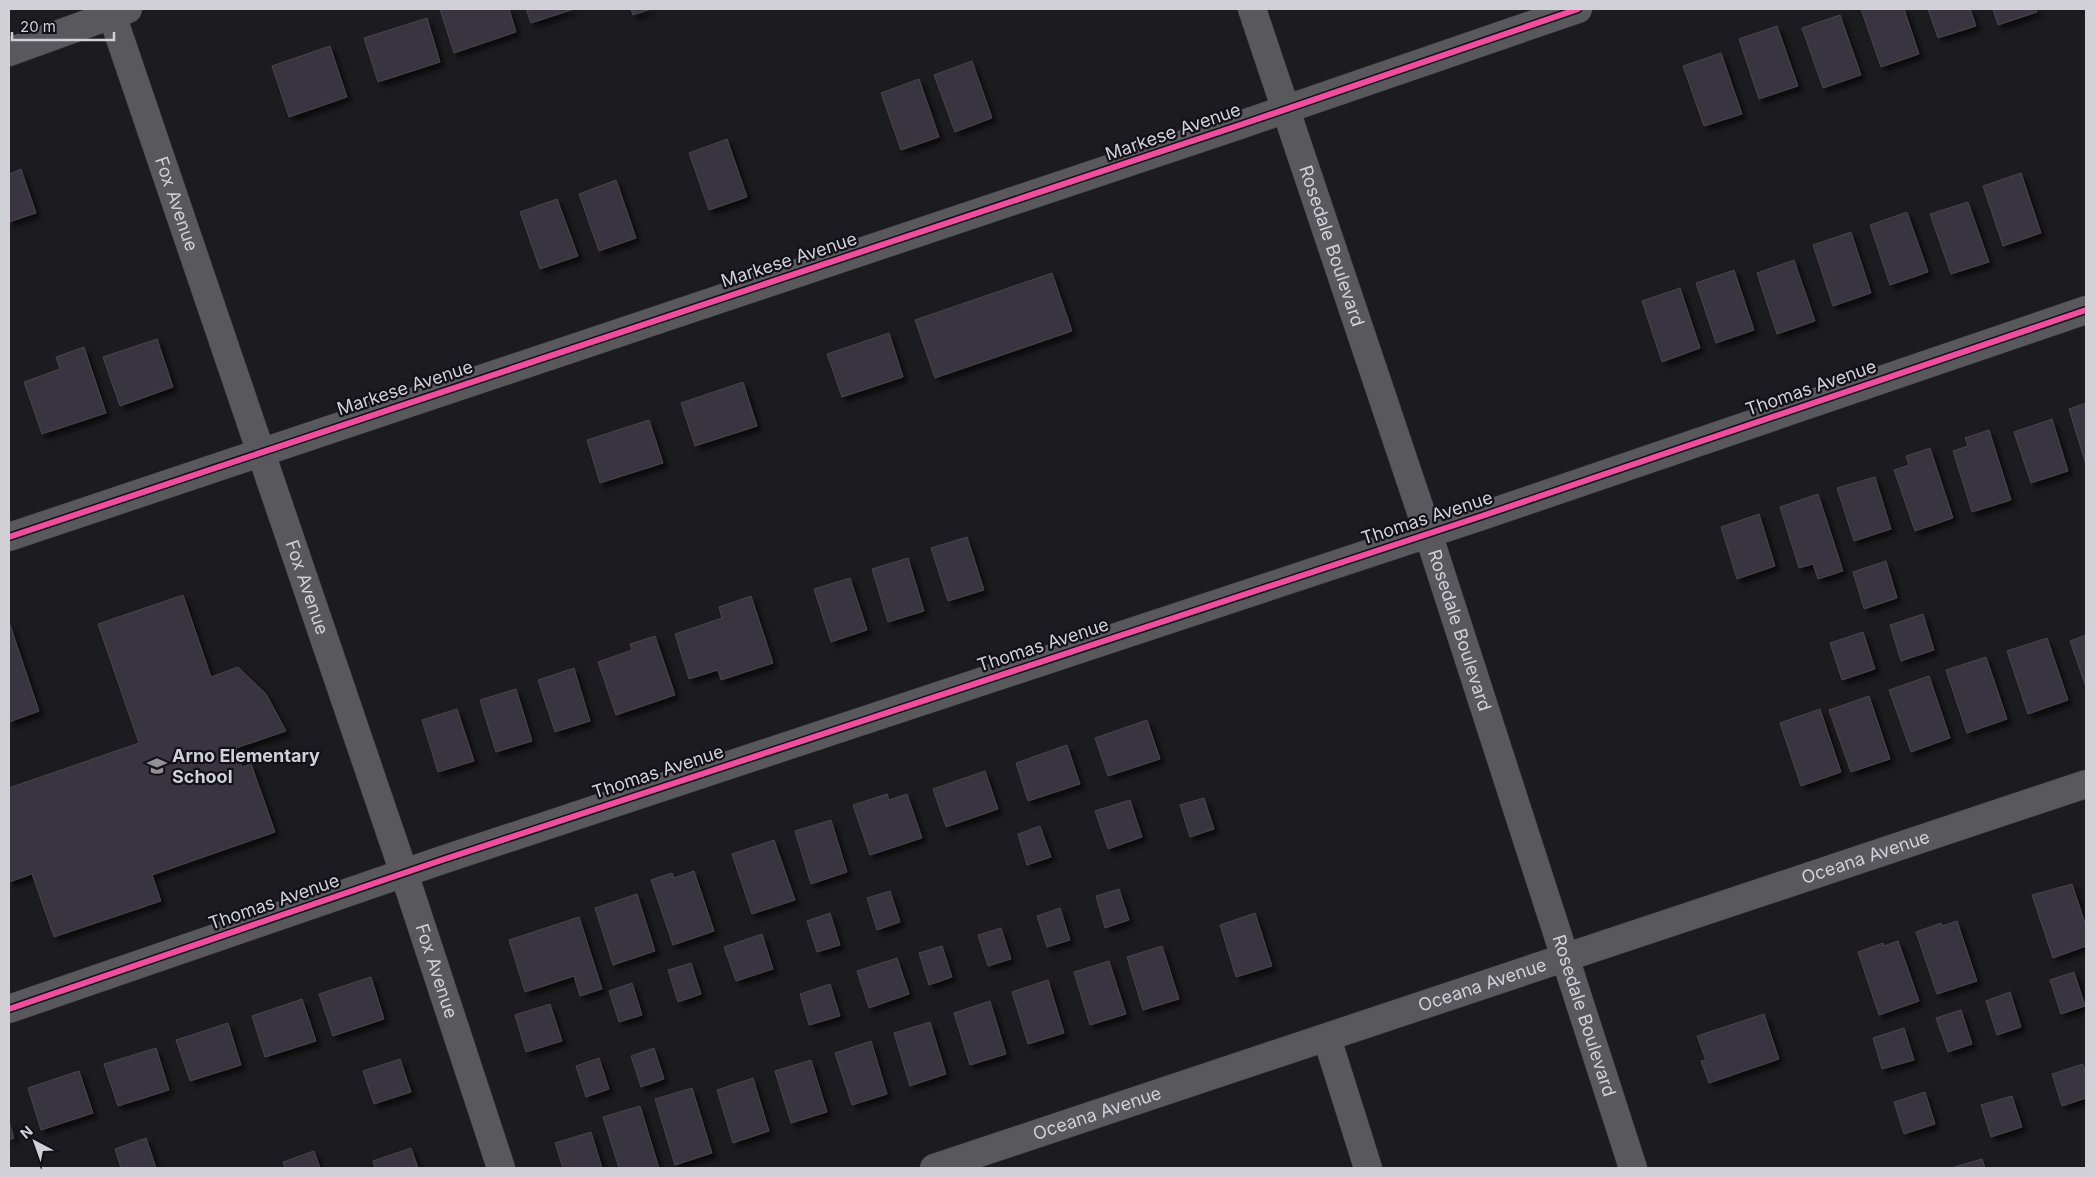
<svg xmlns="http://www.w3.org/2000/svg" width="2095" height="1177" viewBox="0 0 2095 1177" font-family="Inter,sans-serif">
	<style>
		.building { fill: #38363f; stroke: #46464a; filter: url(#shadow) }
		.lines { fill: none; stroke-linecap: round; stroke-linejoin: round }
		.minor-casing { stroke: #37363a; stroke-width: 29 }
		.minor { stroke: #59585c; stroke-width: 28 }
		.cycleway-casing { stroke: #121119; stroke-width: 9 }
		.cycleway { stroke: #ef4d9e; stroke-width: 6 }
		.labels { text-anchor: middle; stroke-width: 4.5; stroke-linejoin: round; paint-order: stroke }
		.street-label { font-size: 18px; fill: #d1d0d6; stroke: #121119 }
		.poi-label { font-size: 18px; font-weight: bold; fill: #d1d0d6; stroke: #121119; text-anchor: start }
	</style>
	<defs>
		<filter id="shadow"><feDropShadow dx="4.5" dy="4.5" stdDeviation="2.5" flood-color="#0009"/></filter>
	</defs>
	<rect width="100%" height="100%" fill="#1c1c20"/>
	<path class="building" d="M 440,9 L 509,9 L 516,32 L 454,53 Z
		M 526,9 L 574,9 L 531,23 Z
		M 631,9 L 651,9 L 633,15 Z
		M 1861,9 L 1904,9 L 1919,54 L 1881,67 Z
		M 1928,9 L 1970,9 L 1976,26 L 1938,38 Z
		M 1993,9 L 2035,9 L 2037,12 L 1998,25 Z
		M 1840,15 L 1861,75 L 1823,88 L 1802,28 Z
		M 427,18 L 440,62 L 378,82 L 364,38 Z
		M 1777,26 L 1798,86 L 1759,99 L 1739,39 Z
		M 330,46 L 347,97 L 289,117 L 272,66 Z
		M 1721,53 L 1742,114 L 1704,126 L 1683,66 Z
		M 972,61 L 992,118 L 955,132 L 934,75 Z
		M 919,79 L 939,137 L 901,150 L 881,93 Z
		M 727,139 L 747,197 L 709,210 L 689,153 Z
		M 21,169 L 36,213 L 9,222 L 9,174 Z
		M 2021,173 L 2041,233 L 2003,246 L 1983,186 Z
		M 616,180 L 636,238 L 599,251 L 579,194 Z
		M 557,199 L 578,256 L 540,269 L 520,212 Z
		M 1968,202 L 1989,262 L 1951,274 L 1930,214 Z
		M 1907,212 L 1928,272 L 1890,285 L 1870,225 Z
		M 1851,232 L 1871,293 L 1833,306 L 1813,245 Z
		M 1794,260 L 1815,321 L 1777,334 L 1757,273 Z
		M 1734,270 L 1754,330 L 1716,343 L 1696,283 Z
		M 1052,273 L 1072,331 L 935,378 L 915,320 Z
		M 1680,288 L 1700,348 L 1662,362 L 1642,301 Z
		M 889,333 L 903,377 L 842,397 L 827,354 Z
		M 157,339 L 173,387 L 120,406 L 103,357 Z
		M 84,347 L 106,413 L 42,434 L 24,382 L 60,369 L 56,357 Z
		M 743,382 L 757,426 L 695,446 L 681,403 Z
		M 2086,403 L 2086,465 L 2069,409 Z
		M 2052,419 L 2068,471 L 2031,483 L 2014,432 Z
		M 649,420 L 663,463 L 600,483 L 587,440 Z
		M 1989,430 L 2011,500 L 1972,512 L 1953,451 L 1968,446 L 1965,438 Z
		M 1930,448 L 1953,518 L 1915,531 L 1894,470 L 1909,465 L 1906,456 Z
		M 1875,477 L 1891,529 L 1854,541 L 1837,488 Z
		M 1818,494 L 1843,571 L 1818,579 L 1813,564 L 1799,568 L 1780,507 Z
		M 1759,514 L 1775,566 L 1737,579 L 1721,527 Z
		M 967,537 L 984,590 L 948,601 L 931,548 Z
		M 908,558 L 924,611 L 888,622 L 872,569 Z
		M 1886,561 L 1897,598 L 1864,609 L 1853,572 Z
		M 850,578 L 867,630 L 831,642 L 814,589 Z
		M 183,595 L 211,677 L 238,667 L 266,694 L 286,731 L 236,748 L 242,767 L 251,764 L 275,832 L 152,875 L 161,901 L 54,937 L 32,874 L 9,882 L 9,788 L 139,743 L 98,624 Z
		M 751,596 L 773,663 L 721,680 L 718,670 L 689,679 L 675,634 L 722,618 L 719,607 Z
		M 1923,614 L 1934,650 L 1901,661 L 1890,625 Z
		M 9,622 L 39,711 L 9,722 Z
		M 1863,632 L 1875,669 L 1842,680 L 1830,643 Z
		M 2086,635 L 2086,687 L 2070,641 Z
		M 655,636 L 675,695 L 616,715 L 598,662 L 632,650 L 630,644 Z
		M 2047,638 L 2068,700 L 2028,714 L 2007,651 Z
		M 1986,657 L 2007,719 L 1967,733 L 1946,670 Z
		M 574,668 L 590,721 L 555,732 L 538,680 Z
		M 1929,676 L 1950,738 L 1911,752 L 1889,690 Z
		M 516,689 L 532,741 L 496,752 L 480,700 Z
		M 1869,696 L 1890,759 L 1851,772 L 1829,710 Z
		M 457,709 L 474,761 L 438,772 L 422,720 Z
		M 1820,709 L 1841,772 L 1801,786 L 1780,723 Z
		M 1147,720 L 1160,759 L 1108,776 L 1095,738 Z
		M 1067,745 L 1080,784 L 1028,801 L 1016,763 Z
		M 985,771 L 998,809 L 946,827 L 933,789 Z
		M 887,794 L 889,800 L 907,794 L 922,838 L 870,855 L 853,805 Z
		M 1204,798 L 1214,829 L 1190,837 L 1180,805 Z
		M 1130,800 L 1142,837 L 1108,849 L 1095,811 Z
		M 831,820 L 847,872 L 811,884 L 795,831 Z
		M 1040,826 L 1051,857 L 1027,865 L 1018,834 Z
		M 774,840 L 795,900 L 752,914 L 732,854 Z
		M 694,871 L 714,931 L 673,945 L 651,880 L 672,873 L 674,878 Z
		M 2072,884 L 2086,926 L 2086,946 L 2053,958 L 2032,895 Z
		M 1119,889 L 1129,920 L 1105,928 L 1096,896 Z
		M 890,891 L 900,922 L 877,930 L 867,898 Z
		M 637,894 L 655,951 L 613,965 L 595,908 Z
		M 1060,908 L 1070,940 L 1047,947 L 1037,916 Z
		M 830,913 L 840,945 L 817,952 L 807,921 Z
		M 1255,913 L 1272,966 L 1236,977 L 1220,925 Z
		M 579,917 L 602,989 L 580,996 L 574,976 L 525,992 L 509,940 Z
		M 1957,921 L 1977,981 L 1937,994 L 1916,932 L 1941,923 L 1942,926 Z
		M 1001,928 L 1011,959 L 988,966 L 978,935 Z
		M 762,934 L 773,969 L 736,981 L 724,947 Z
		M 1898,941 L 1919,1001 L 1879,1015 L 1858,952 L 1883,943 L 1884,946 Z
		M 942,946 L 952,977 L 929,985 L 919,953 Z
		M 1162,946 L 1179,999 L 1143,1010 L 1127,957 Z
		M 897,958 L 909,994 L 869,1008 L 857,971 Z
		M 1109,961 L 1126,1014 L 1090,1025 L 1074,972 Z
		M 691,963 L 701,994 L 678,1002 L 668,970 Z
		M 2074,972 L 2085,1006 L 2061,1014 L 2050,980 Z
		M 371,977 L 384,1019 L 333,1036 L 319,994 Z
		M 1048,980 L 1064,1033 L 1028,1044 L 1012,992 Z
		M 632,983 L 642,1015 L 619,1022 L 609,991 Z
		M 830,984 L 840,1016 L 809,1025 L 800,994 Z
		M 2010,992 L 2021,1027 L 1997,1035 L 1986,1001 Z
		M 302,999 L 316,1041 L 265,1057 L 252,1016 Z
		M 990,1001 L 1006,1054 L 970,1065 L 954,1013 Z
		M 550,1004 L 562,1041 L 526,1052 L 515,1015 Z
		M 1961,1010 L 1972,1044 L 1948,1052 L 1936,1018 Z
		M 1764,1014 L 1779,1059 L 1709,1083 L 1701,1061 L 1706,1060 L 1697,1036 Z
		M 930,1022 L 946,1074 L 910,1086 L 894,1033 Z
		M 228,1023 L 241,1065 L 190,1081 L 176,1040 Z
		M 1904,1028 L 1914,1060 L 1882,1069 L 1873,1038 Z
		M 871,1041 L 887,1094 L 852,1105 L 835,1053 Z
		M 156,1048 L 169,1090 L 118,1106 L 104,1064 Z
		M 654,1048 L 664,1079 L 641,1087 L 631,1056 Z
		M 599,1058 L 609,1089 L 586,1097 L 576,1066 Z
		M 400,1059 L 411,1092 L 374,1104 L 363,1071 Z
		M 811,1060 L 827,1112 L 791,1123 L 775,1071 Z
		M 2083,1064 L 2086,1075 L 2086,1098 L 2062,1106 L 2052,1074 Z
		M 79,1071 L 93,1113 L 41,1130 L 28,1088 Z
		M 753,1078 L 769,1131 L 733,1143 L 717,1090 Z
		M 692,1088 L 712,1153 L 675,1165 L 655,1099 Z
		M 1925,1092 L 1935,1124 L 1904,1134 L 1894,1102 Z
		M 2012,1096 L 2022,1127 L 1991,1137 L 1981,1105 Z
		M 640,1106 L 659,1168 L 619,1168 L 603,1117 Z
		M 9,1122 L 14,1138 L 9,1140 Z
		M 591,1132 L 602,1168 L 563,1168 L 555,1143 Z
		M 146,1138 L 156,1168 L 121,1168 L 115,1149 Z
		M 411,1148 L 418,1168 L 375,1168 L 373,1161 Z
		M 314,1151 L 320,1168 L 285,1168 L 283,1162 Z
		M 1982,1159 L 1985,1168 L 1951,1168 Z"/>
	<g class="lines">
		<defs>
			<g id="minor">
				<path id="s1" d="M 110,9 L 404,873 L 501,1168"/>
				<path id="s2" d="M 1252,9 L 1428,533 L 1633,1168"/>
				<path d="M 9,52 L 128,9"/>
				<path d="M 9,537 L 1240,125 L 1578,9"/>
				<path d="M 9,1009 L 442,860 L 1482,516 L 2086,310"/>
				<path d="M 1327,1038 L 1368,1168"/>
				<path id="s3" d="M 934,1168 L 2086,784"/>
			</g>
		</defs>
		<use href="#minor" class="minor-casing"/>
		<use href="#minor" class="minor"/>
		<defs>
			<path id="cycleway" d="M 9,537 L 1240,125 L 1578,9
				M 9,1009 L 442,860 L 1482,516 L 2086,310"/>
		</defs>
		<use href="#cycleway" class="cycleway-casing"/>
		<use href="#cycleway" class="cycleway"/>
	</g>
	<defs>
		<symbol id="school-bare" viewBox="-9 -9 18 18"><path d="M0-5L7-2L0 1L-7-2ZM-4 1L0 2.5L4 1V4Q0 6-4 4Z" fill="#929196" stroke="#121119" stroke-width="2.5" paint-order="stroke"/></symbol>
	</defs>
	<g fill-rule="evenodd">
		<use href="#school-bare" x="143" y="752" width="28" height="28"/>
	</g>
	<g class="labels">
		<g class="street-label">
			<text transform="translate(1173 132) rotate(-19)" y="6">Markese Avenue</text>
			<text dy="6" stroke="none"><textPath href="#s1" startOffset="206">Fox Avenue</textPath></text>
			<text dy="6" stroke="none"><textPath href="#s2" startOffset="250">Rosedale Boulevard</textPath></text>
			<text transform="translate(789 260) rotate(-18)" y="6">Markese Avenue</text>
			<text transform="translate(405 388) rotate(-18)" y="6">Markese Avenue</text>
			<text transform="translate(1811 388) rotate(-19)" y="6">Thomas Avenue</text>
			<text transform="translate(1427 518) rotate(-18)" y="6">Thomas Avenue</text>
			<text dy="6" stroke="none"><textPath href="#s1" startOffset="611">Fox Avenue</textPath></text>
			<text dy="6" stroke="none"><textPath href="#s2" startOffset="655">Rosedale Boulevard</textPath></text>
			<text transform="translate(1043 645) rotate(-18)" y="6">Thomas Avenue</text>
			<text transform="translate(658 772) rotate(-18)" y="6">Thomas Avenue</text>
			<text dy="6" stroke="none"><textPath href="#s3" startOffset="982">Oceana Avenue</textPath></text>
			<text transform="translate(274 902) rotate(-19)" y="6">Thomas Avenue</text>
			<text dy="6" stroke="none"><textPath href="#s1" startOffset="1016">Fox Avenue</textPath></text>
			<text dy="6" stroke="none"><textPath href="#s3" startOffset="578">Oceana Avenue</textPath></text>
			<text dy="6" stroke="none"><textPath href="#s2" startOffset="1060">Rosedale Boulevard</textPath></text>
			<text dy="6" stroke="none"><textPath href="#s3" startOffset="172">Oceana Avenue</textPath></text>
		</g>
		<g class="poi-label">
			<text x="172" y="762">Arno Elementary<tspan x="172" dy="21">School</tspan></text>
		</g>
	</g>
	<rect width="2095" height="1177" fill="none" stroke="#d1d0d6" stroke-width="20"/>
	<g transform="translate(35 1142) rotate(319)" stroke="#121119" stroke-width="4" paint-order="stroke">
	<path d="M0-4L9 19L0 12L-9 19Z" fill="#d1d0d6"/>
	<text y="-8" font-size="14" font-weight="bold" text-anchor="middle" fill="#d1d0d6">N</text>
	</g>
	<path d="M12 32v8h102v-8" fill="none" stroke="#d1d0d6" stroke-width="2.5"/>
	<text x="20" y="32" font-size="15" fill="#d1d0d6" stroke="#121119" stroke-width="4" paint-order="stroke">20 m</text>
</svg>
